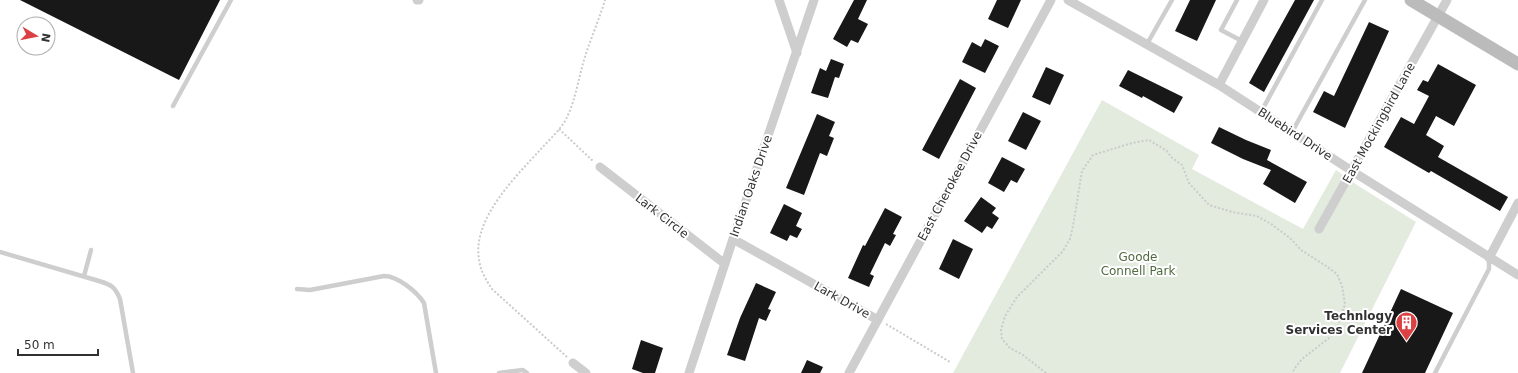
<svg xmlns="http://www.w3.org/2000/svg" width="1518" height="373" viewBox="0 0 1518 373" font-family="'DejaVu Sans',sans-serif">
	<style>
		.green { fill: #e3eade }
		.building { fill: #181818 }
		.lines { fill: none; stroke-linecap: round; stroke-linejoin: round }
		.path { stroke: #cbcbcb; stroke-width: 2; stroke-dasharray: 2 2; stroke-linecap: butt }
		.lane { stroke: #cecece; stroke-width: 4.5 }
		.street { stroke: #cecece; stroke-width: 9 }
		.secondary { stroke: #bbb; stroke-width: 13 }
		.labels { text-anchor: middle; stroke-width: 4; stroke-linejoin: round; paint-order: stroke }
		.street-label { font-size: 12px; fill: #313131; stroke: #fff }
		.park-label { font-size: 12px; fill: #516b41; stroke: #fff }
		.poi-label { font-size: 12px; font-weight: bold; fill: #313131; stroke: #fff; text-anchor: end }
	</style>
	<rect width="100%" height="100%" fill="#fff"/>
	<path class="green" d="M 1102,100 L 1199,155 L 1192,169 L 1303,229 L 1336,170 L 1357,185 L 1416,222 L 1340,373 L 953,373 Z"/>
	<path class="building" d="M 20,0 L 220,0 L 179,80 Z
		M 854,0 L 867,0 L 858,19 L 868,24 L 858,43 L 851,40 L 847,47 L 833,39 Z
		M 997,0 L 1021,0 L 1008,28 L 988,19 Z
		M 1190,0 L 1216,0 L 1197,41 L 1175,31 Z
		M 1295,0 L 1314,0 L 1264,92 L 1249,83 Z
		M 1369,22 L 1389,31 L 1345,128 L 1313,112 L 1324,91 L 1334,96 Z
		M 985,39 L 999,46 L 985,73 L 962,62 L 972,42 L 981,47 Z
		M 831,59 L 844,64 L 839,78 L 835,77 L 828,98 L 811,93 L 820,68 L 826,71 Z
		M 1438,64 L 1476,85 L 1454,126 L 1436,116 L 1426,135 L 1444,146 L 1438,157 L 1508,197 L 1500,211 L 1431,171 L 1429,173 L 1384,147 L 1401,117 L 1414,124 L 1429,96 L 1417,90 L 1423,80 L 1428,82 Z
		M 1046,67 L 1064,75 L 1050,105 L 1032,97 Z
		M 1128,70 L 1183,97 L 1174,113 L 1143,96 L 1142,98 L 1119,86 Z
		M 960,79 L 976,88 L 939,159 L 922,150 Z
		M 1023,112 L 1041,121 L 1026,150 L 1008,141 Z
		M 817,114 L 835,122 L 829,136 L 834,138 L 827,156 L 820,153 L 804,195 L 786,188 Z
		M 1219,127 L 1246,140 L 1271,150 L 1267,160 L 1307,182 L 1295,203 L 1263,184 L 1271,170 L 1243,159 L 1211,143 Z
		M 1002,157 L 1025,169 L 1017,183 L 1011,180 L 1004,192 L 988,183 Z
		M 981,197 L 996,208 L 992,213 L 999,218 L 992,229 L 987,226 L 982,233 L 964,221 Z
		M 784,204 L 802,213 L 796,226 L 802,229 L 797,238 L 790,235 L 787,241 L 770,233 Z
		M 885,208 L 902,217 L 893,234 L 896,235 L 890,246 L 885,243 L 870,274 L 874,276 L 869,287 L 848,278 L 863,245 L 865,246 Z
		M 953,239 L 973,249 L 959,279 L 939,269 Z
		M 756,283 L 776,292 L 768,309 L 771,310 L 766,321 L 759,318 L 745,361 L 727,355 L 740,318 Z
		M 1401,289 L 1453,313 L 1425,373 L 1362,373 Z
		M 641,340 L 663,348 L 655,373 L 643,373 L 632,369 Z
		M 807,360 L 823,367 L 820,373 L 801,373 Z"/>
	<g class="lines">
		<path class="path" d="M 559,129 L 593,161
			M 886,324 L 950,362
			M 567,357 L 492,289 C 486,280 480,270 479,259 C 472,219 517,175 541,149 C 549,140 559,131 565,121 C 575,103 578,80 584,60 C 590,40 599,20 605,0
			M 1046,373 L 1023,355 L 1010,348 L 1002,339 L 1001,330 L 1005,316 L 1017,297 L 1063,251 L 1070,239 L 1073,226 L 1082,171 L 1093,155 L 1132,143 L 1149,140 L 1167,151 L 1171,157 L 1182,165 L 1189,183 L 1209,205 L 1232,212 L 1257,216 L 1271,224 L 1290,238 L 1301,250 L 1326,266 L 1337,274 L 1342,286 L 1345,304 L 1337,328 L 1329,338 L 1302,359 L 1294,369 L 1293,373"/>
		<path class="lane" d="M 1237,0 L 1221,30 L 1242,41
			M 1147,44 L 1172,0
			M 173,106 L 231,0
			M 1261,112 L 1322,0
			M 1292,132 L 1365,0
			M 0,252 L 99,281 C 112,285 115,287 120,299 L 133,373
			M 84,276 L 91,250
			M 297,289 L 310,290 L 384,276 C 398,276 417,292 424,303 L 436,373
			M 499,373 L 523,370 L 527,373
			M 1435,373 L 1489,269 L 1489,258"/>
		<path class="street" d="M 417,0 L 419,0
			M 779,0 L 797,53
			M 1068,0 L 1219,85 L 1352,171 L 1518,275
			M 1219,85 L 1264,0
			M 600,167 L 725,264
			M 1319,229 L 1447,0
			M 733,239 L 878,320
			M 1489,258 L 1518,203
			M 573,363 L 586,373
			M 689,373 L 733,239 L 814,0
			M 849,373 L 1051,0"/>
		<path class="secondary" d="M 1411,0 L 1518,64"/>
	</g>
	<defs>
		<symbol id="building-pin" viewBox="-11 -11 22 30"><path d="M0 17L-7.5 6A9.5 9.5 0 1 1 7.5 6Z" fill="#db4142" stroke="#fff"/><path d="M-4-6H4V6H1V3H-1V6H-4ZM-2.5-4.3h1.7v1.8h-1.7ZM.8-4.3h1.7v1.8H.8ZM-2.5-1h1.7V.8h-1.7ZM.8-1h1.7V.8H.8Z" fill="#fff"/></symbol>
	</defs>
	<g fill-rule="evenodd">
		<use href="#building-pin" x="1394" y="310" width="25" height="34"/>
	</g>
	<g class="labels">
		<g class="street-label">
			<text transform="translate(1379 123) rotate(-61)" y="4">East Mockingbird Lane</text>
			<text transform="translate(1295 134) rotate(33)" y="4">Bluebird Drive</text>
			<text transform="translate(751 186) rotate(-71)" y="4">Indian Oaks Drive</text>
			<text transform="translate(950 186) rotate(-62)" y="4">East Cherokee Drive</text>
			<text transform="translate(662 216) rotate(38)" y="4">Lark Circle</text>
			<text transform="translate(842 300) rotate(29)" y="4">Lark Drive</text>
		</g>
		<g class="park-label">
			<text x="1138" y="261">Goode<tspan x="1138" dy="14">Connell Park</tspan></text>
		</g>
		<g class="poi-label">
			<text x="1392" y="320">Technlogy<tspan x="1392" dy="14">Services Center</tspan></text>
		</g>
	</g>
	<g transform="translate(36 36) rotate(100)"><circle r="19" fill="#ffffff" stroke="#adadad"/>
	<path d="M0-3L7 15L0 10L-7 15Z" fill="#db4142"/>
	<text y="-6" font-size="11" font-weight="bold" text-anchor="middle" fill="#313131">N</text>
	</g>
	<path d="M18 349v6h80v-6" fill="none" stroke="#313131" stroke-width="2"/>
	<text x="24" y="349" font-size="12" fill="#313131" stroke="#ffffff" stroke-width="3" paint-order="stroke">50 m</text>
</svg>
